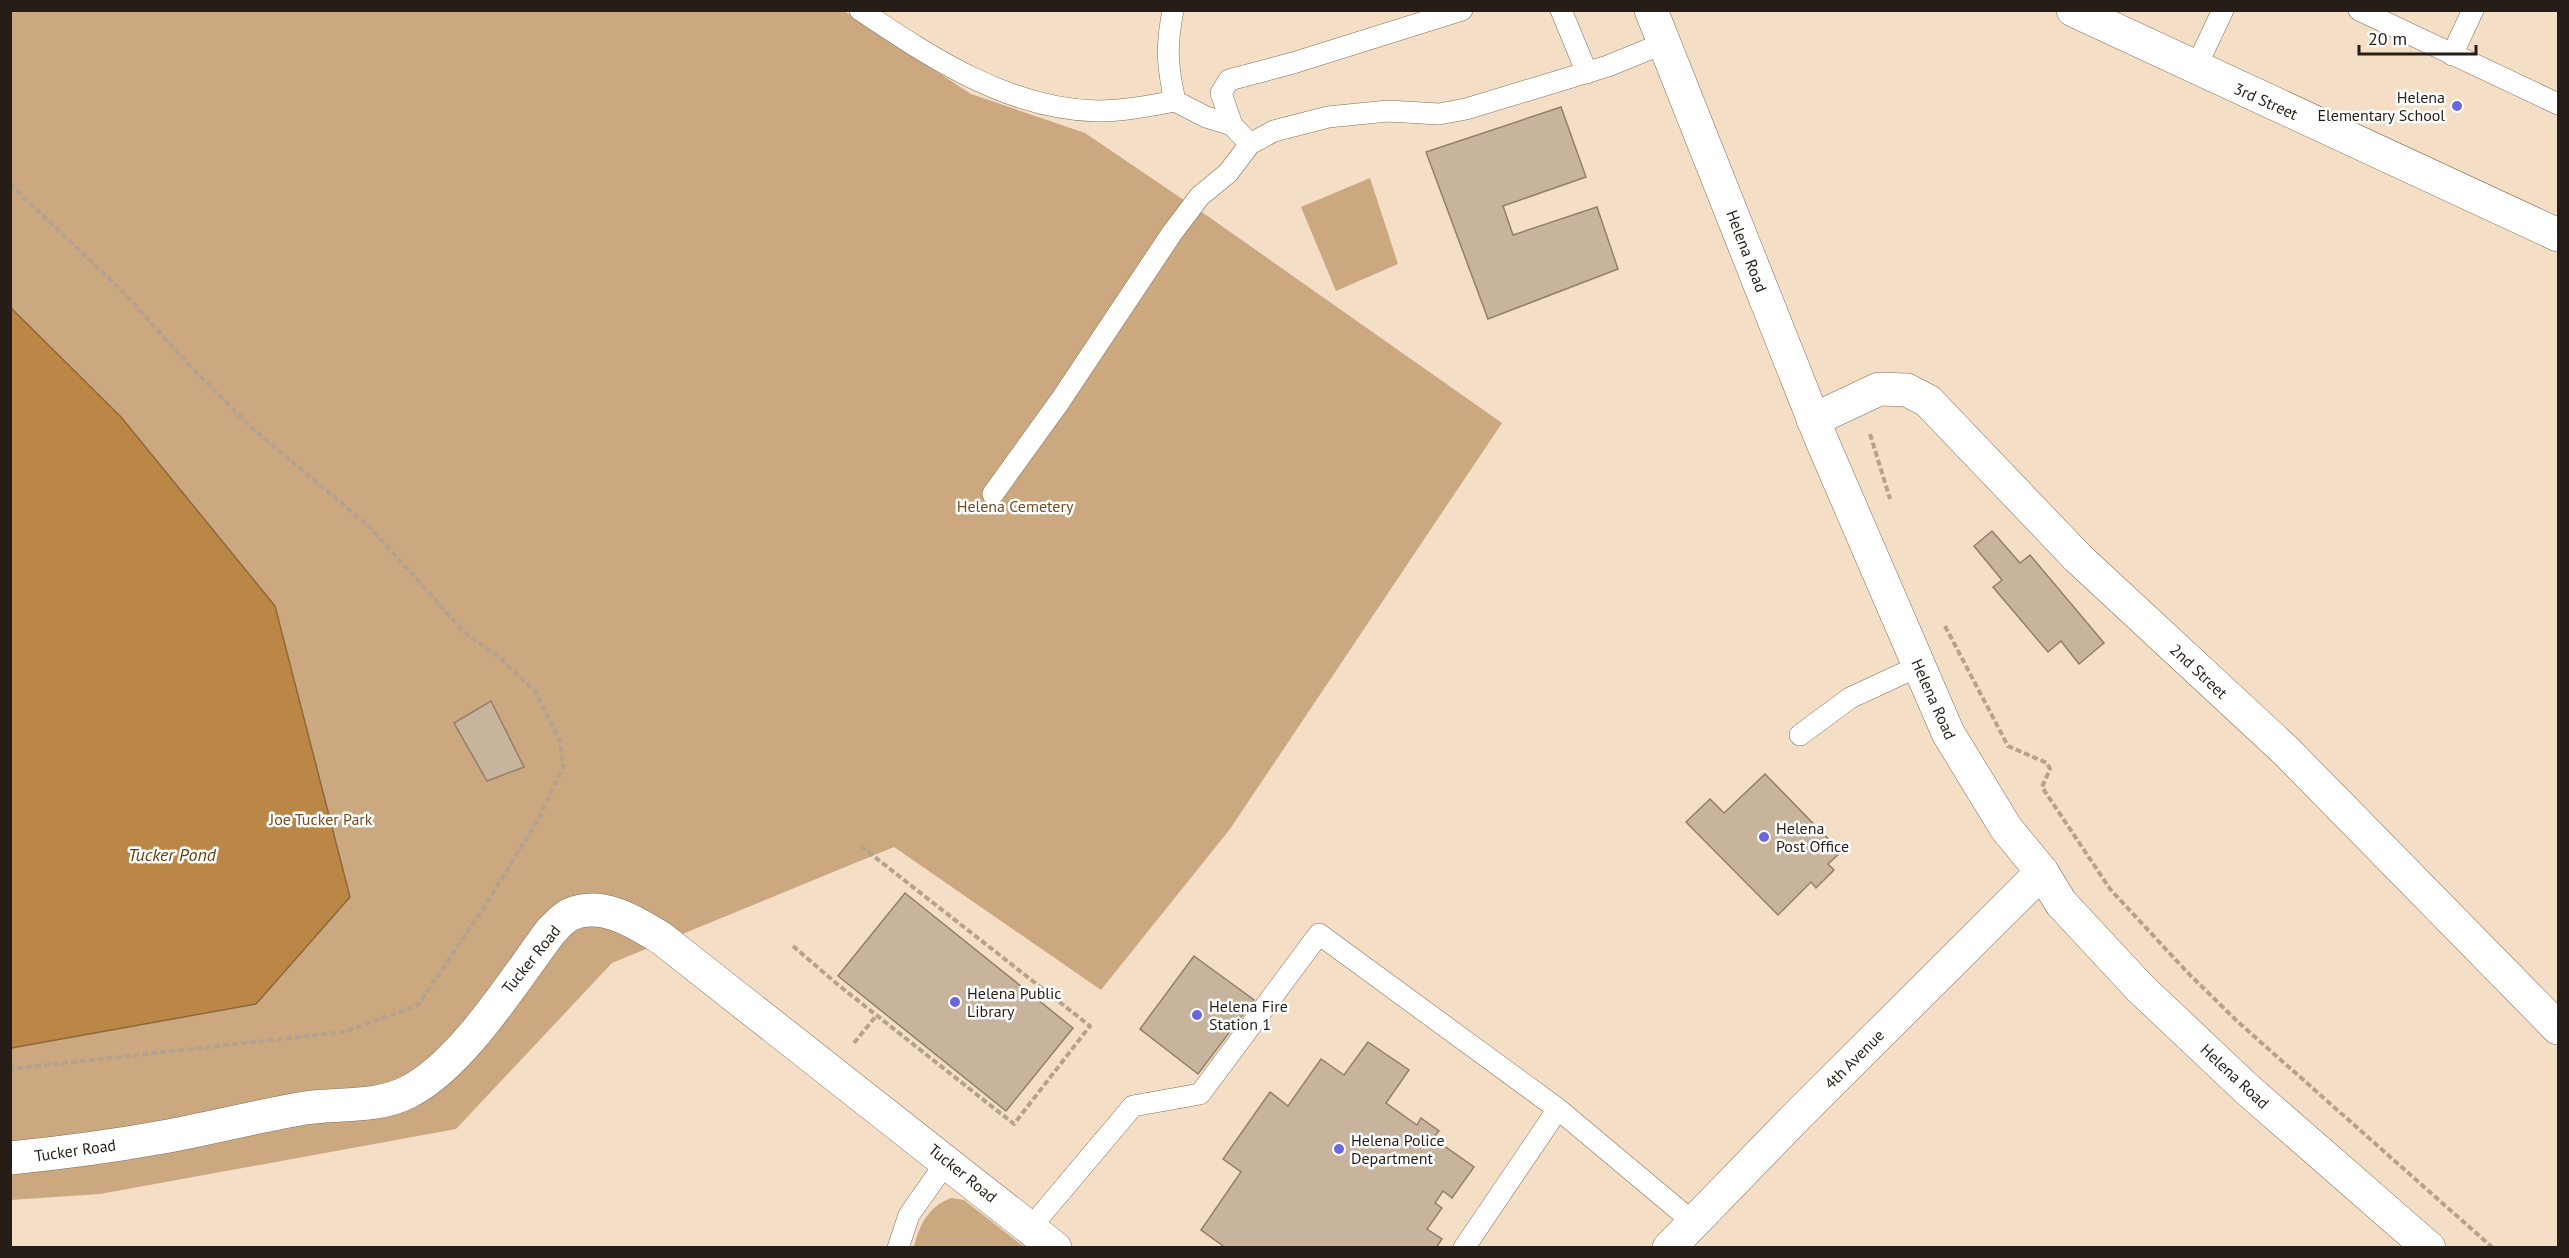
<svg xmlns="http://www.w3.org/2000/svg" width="2569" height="1258" viewBox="0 0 2569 1258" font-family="'PT Sans',sans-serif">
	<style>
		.green { fill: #cba880 }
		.water { fill: #bb8747; stroke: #8e6838; stroke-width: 1.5 }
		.building { fill: #c8b39c; stroke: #937f69; stroke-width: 1.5 }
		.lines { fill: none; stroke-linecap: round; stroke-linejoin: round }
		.service-casing { stroke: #816e58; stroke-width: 22 }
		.minor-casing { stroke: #816e58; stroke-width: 34 }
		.tertiary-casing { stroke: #816e58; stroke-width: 34 }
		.secondary-casing { stroke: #816e58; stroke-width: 34 }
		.path { stroke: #b4a28f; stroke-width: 4; stroke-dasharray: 6 3; stroke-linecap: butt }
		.service { stroke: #fff; stroke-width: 21 }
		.minor { stroke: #fff; stroke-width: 33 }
		.tertiary { stroke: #fff; stroke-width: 33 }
		.secondary { stroke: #fff; stroke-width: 33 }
		.poi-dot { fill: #6966e0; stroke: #fff; stroke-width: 2 }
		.labels { text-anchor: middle; stroke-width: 5; stroke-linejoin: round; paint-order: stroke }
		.poi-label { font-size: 16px; fill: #261e16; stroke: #fff; text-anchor: start }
		.street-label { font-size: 16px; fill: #261e16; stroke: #fff }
		.park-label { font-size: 16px; fill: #734e1f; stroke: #fff }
		.water-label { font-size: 18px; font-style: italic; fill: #65410f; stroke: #fff }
	</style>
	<rect width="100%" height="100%" fill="#f4dec6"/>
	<path class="green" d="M 11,11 L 844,11 L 971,94 L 1085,133 L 1209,217 L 1502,423 L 1230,829 L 1101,990 L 894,847 L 612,963 L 456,1129 L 100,1194 L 11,1200 Z
		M 1370,178 L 1398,264 L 1336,291 L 1301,207 Z
		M 951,1198 L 964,1200 L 1024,1247 L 914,1247 C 919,1225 929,1206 951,1198 Z"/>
	<path class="water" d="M 11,308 L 121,417 L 275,606 L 350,897 L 256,1004 L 11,1048 Z"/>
	<path class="building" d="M 1561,107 L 1586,177 L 1503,206 L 1513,235 L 1597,207 L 1618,269 L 1488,319 L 1426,152 Z
		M 1992,531 L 2020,563 L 2030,555 L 2104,643 L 2079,664 L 2061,641 L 2048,652 L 1993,587 L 2002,580 L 1974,546 Z
		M 491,701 L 524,767 L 487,781 L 454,723 Z
		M 1765,774 L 1841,852 L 1828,864 L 1834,870 L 1816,888 L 1811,882 L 1778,915 L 1686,822 L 1710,799 L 1724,813 Z
		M 905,893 L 1073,1028 L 1006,1111 L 838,976 Z
		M 1194,956 L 1254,1000 L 1198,1074 L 1140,1029 Z
		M 1368,1042 L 1409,1070 L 1386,1103 L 1417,1125 L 1421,1118 L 1439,1131 L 1433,1138 L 1474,1167 L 1452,1198 L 1443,1191 L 1435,1203 L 1442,1208 L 1427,1229 L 1442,1239 L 1436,1248 L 1226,1248 L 1201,1230 L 1241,1172 L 1223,1159 L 1270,1092 L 1288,1106 L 1321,1059 L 1344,1075 Z"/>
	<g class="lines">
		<defs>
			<path id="service" d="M 860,10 C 932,58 1008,109 1097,111 C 1123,111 1149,106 1175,101
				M 1173,10 C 1166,47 1167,65 1175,101 L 1206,117 L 1232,125
				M 1561,10 L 1587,73
				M 2359,10 L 2558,104
				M 2452,55 L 2473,10
				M 2195,69 L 2223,10
				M 1250,144 L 1232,125 L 1221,93 L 1229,80 L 1293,63 L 1462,10
				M 993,494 L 1060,401 L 1172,233 L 1200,196 L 1228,173 L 1250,144 L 1274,131 L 1328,117 L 1388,111 L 1439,114 L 1466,109 L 1608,66 L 1664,43
				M 1800,735 L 1850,698 L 1919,666
				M 1031,1227 L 1133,1106 L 1200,1094 L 1319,934 L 1558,1109
				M 898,1248 L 909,1215 L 947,1161
				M 1464,1248 L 1558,1109 L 1693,1222"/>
			<path id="minor" d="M 2073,10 L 2558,235
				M 1813,420 L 1879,389 L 1907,390 L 1928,401 L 2078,558 L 2286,751 L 2558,1028
				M 10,1158 C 61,1153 113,1146 163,1137 C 211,1128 258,1116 305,1108 C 339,1103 377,1108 408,1092 C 462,1065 514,980 551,931 C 556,926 562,919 569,915 C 601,900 635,922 661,938 L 1055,1248"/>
			<path id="tertiary" d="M 1669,1248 L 1797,1116 L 2042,872"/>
			<path id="secondary" d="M 1651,10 L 1822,441 L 1948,733 L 2006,828 L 2042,872 L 2061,903 L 2140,988 L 2248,1090 L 2429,1248"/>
		</defs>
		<use href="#service" class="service-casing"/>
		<use href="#minor" class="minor-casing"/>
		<use href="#tertiary" class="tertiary-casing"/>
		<use href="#secondary" class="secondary-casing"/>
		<path class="path" d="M 10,184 L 123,292 L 189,365 L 251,427 L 371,528 L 463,631 L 501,659 L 535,691 L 560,741 L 563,767 L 538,820 L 486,904 L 418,1005 L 344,1032 L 10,1069
			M 1870,434 L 1890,499
			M 1945,626 L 2008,746 L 2047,763 L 2050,769 L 2042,787 L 2110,889 L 2187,972 L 2238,1022 L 2493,1248
			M 793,946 L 837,984 L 1014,1124 L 1090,1026 L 862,847
			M 854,1043 L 876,1016"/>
		<use href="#service" class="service"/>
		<use href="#minor" class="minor"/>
		<use href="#tertiary" class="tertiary"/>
		<use href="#secondary" class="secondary"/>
	</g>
	<g class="poi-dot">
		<circle cx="2457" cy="106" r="6"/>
		<circle cx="1764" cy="837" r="6"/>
		<circle cx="955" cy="1002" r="6"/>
		<circle cx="1197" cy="1015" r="6"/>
		<circle cx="1339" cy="1149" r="6"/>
	</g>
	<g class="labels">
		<g class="poi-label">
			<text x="2445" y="103" text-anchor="end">Helena<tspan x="2445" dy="18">Elementary School</tspan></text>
			<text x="1776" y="834">Helena<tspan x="1776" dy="18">Post Office</tspan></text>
			<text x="967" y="999">Helena Public<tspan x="967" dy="18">Library</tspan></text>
			<text x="1209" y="1012">Helena Fire<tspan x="1209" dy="18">Station 1</tspan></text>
			<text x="1351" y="1146">Helena Police<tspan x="1351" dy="18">Department</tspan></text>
		</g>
		<g class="street-label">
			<text transform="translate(2266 101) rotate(24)" y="6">3rd Street</text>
			<text transform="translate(1747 251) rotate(69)" y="6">Helena Road</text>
			<text transform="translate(2199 671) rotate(43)" y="6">2nd Street</text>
			<text transform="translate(1934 699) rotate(66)" y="6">Helena Road</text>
			<text transform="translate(531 959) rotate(-51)" y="6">Tucker Road</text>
			<text transform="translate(1854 1059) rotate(-45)" y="6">4th Avenue</text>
			<text transform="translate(2235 1076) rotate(43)" y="6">Helena Road</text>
			<text transform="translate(75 1150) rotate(-8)" y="6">Tucker Road</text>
			<text transform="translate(963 1173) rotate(39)" y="6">Tucker Road</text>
		</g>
		<g class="park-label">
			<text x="1015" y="512">Helena Cemetery</text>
			<text x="321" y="825">Joe Tucker Park</text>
		</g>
		<g class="water-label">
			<text x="172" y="861">Tucker Pond</text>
		</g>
	</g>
	<rect width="2569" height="1258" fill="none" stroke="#261e16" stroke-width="24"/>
	<path d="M2359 45v9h117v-9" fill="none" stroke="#261e16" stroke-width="3"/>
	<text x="2368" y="45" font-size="18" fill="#261e16" stroke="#ffffff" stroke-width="4.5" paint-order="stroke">20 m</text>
</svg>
